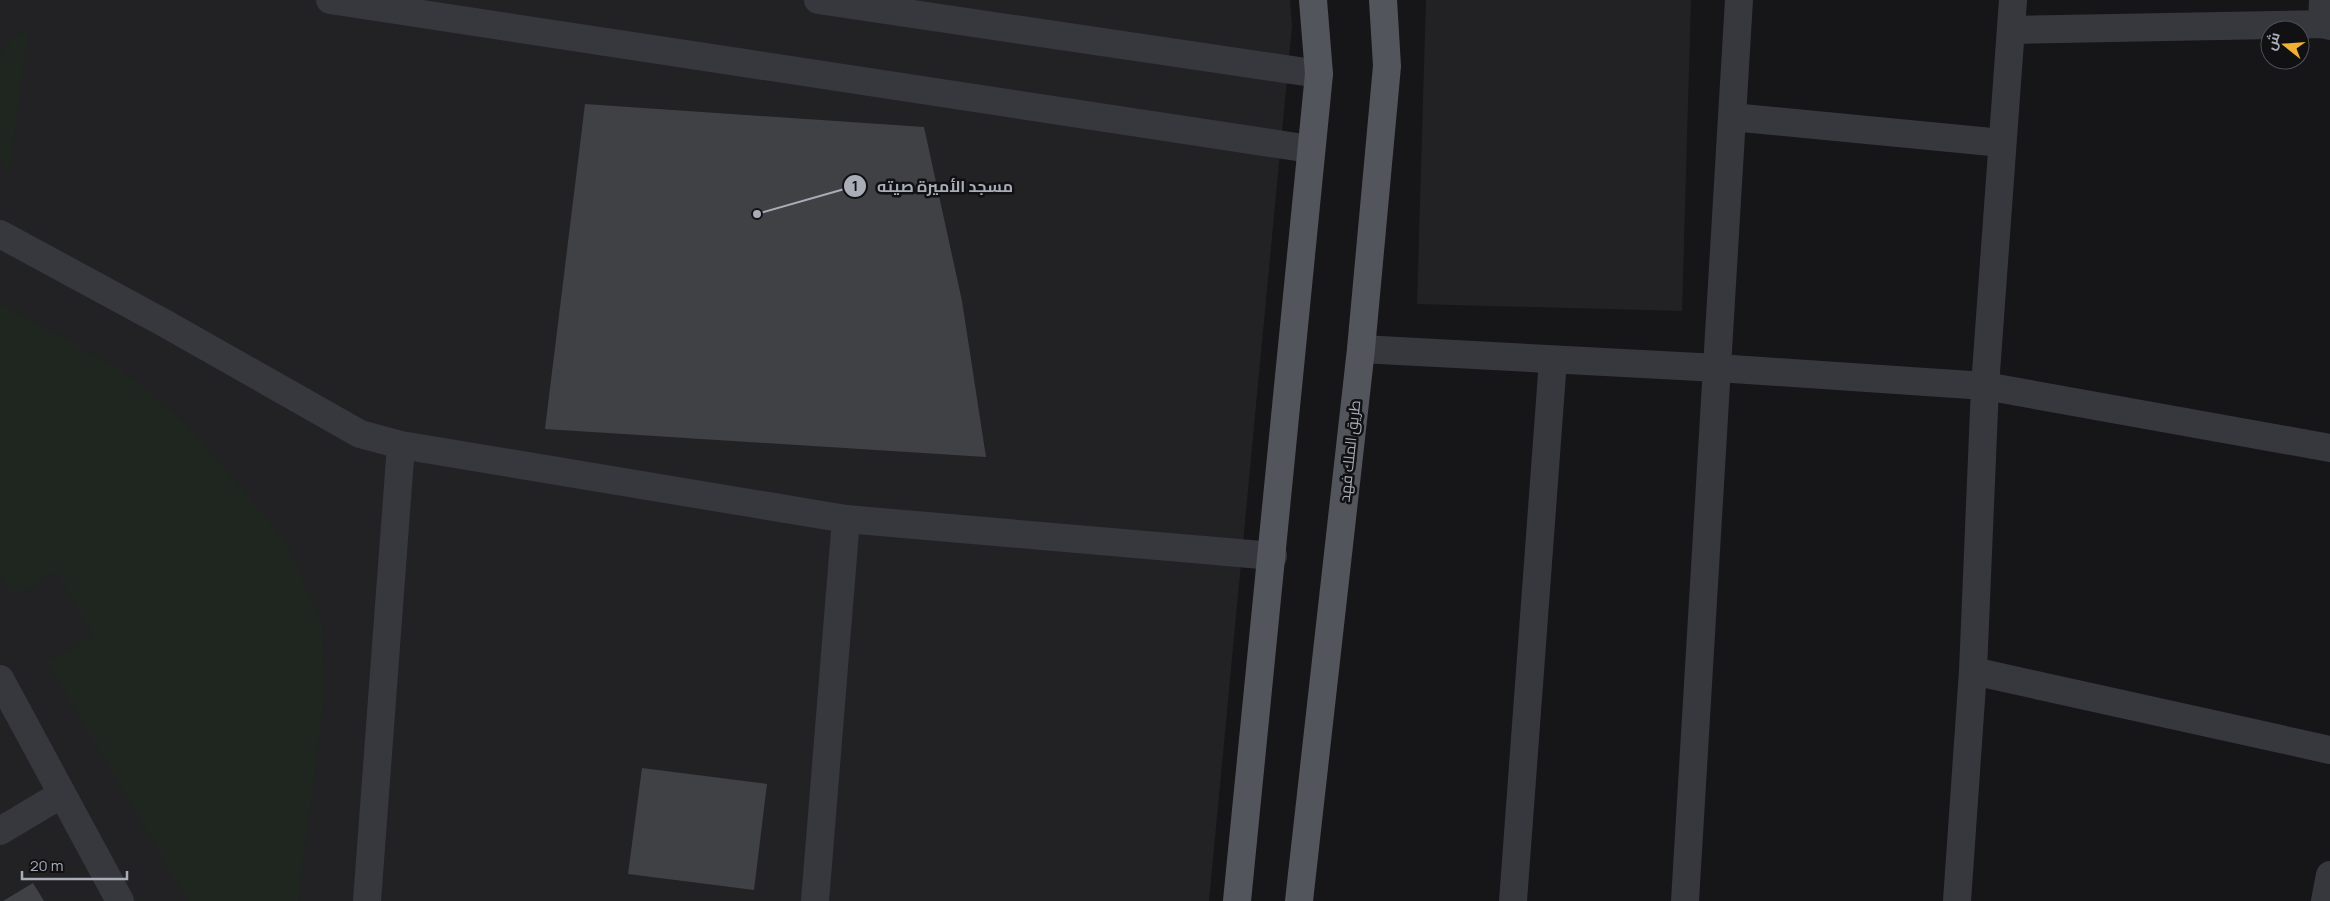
<svg xmlns="http://www.w3.org/2000/svg" width="2330" height="901" viewBox="0 0 2330 901" font-family="Manrope,Cairo,sans-serif">
	<style>
		.built { fill: #222225 }
		.green { fill: #1e261f }
		.building { fill: #404145 }
		.lines { fill: none; stroke-linecap: round; stroke-linejoin: round }
		.minor { stroke: #37383d; stroke-width: 28 }
		.major { stroke: #53555c; stroke-width: 28 }
		.labels { text-anchor: middle; stroke-width: 5; stroke-linejoin: round; paint-order: stroke }
		.street-label { font-size: 15px; fill: #a8adb8; stroke: #111113 }
		.leader { fill: none; stroke: #a8adb8; stroke-width: 2 }
		.callout-dot { fill: #a8adb8; stroke: #111113; stroke-width: 2 }
		.mark-label { font-size: 15px; text-anchor: middle; font-weight: bold; fill: #111 }
		.callout-label { font-size: 16px; text-anchor: middle; font-weight: bold; fill: #a8adb8; stroke: #111113; stroke-width: 5; stroke-linejoin: round; paint-order: stroke }
	</style>
	<rect width="100%" height="100%" fill="#161618"/>
	<path class="built" d="M 0,0 L 1290,0 L 1292,26 L 1209,901 L 0,901 Z
		M 1426,0 L 1691,0 L 1682,311 L 1417,304 Z"/>
	<path class="green" d="M 29,28 L 9,172 L 0,162 L 0,54 L 14,38 Z
		M 0,303 L 118,368 L 186,423 L 284,539 L 322,623 L 324,701 L 298,901 L 188,901 L 47,662 L 93,635 L 56,572 L 12,597 L 0,576 Z"/>
	<path class="building" d="M 585,104 L 924,127 L 962,301 L 986,457 L 545,429 Z
		M 642,768 L 767,784 L 754,890 L 628,874 Z
		M 33,883 L 44,901 L 3,901 Z"/>
	<g class="lines">
		<path class="minor" d="M 330,0 L 1310,149
			M 818,0 L 1319,74
			M 2323,0 L 2322,24 L 2330,26
			M 2012,30 L 2322,24
			M 1732,117 L 2002,143
			M 0,234 L 166,324 L 360,434 L 401,445 L 846,519 L 1273,556
			M 1361,349 L 1718,368 L 1985,386 L 2330,448
			M 1973,671 L 2330,750
			M 0,679 L 120,901
			M 0,831 L 62,794
			M 367,901 L 401,445
			M 815,901 L 846,519
			M 1513,901 L 1553,360
			M 1685,901 L 1739,0
			M 1957,901 L 1973,671 L 1985,386 L 2013,0
			M 2325,901 L 2330,875"/>
		<path class="major" d="M 1237,901 L 1319,74 L 1313,0
			M 1299,901 L 1361,349 L 1387,66 L 1383,0"/>
	</g>
	<g class="labels">
		<g class="street-label">
			<text transform="translate(1350 451) rotate(-84)" y="5">طريق الملك فهد</text>
		</g>
	</g>
	<path class="leader" d="M757 214L855 186"/>
	<g class="callout-dot">
		<circle cx="757" cy="214" r="5"/>
		<circle cx="855" cy="186" r="12"/>
	</g>
	<g class="mark-label">
		<text x="855" y="191">1</text>
	</g>
	<g class="callout-label">
		<text x="945" y="192">مسجد الأميرة صيته</text>
	</g>
	<g transform="translate(2285 45) rotate(287)"><circle r="24" fill="#111113" stroke="#4d4f55"/>
	<path d="M0-4L9 19L0 12L-9 19Z" fill="#f2b134"/>
	<text y="-8" font-size="14" font-weight="bold" text-anchor="middle" fill="#a8adb8">ش</text>
	</g>
	<path d="M22 871v8h105v-8" fill="none" stroke="#a8adb8" stroke-width="2.5"/>
	<text x="30" y="871" font-size="15" fill="#a8adb8" stroke="#111113" stroke-width="4" paint-order="stroke">20 m</text>
</svg>
